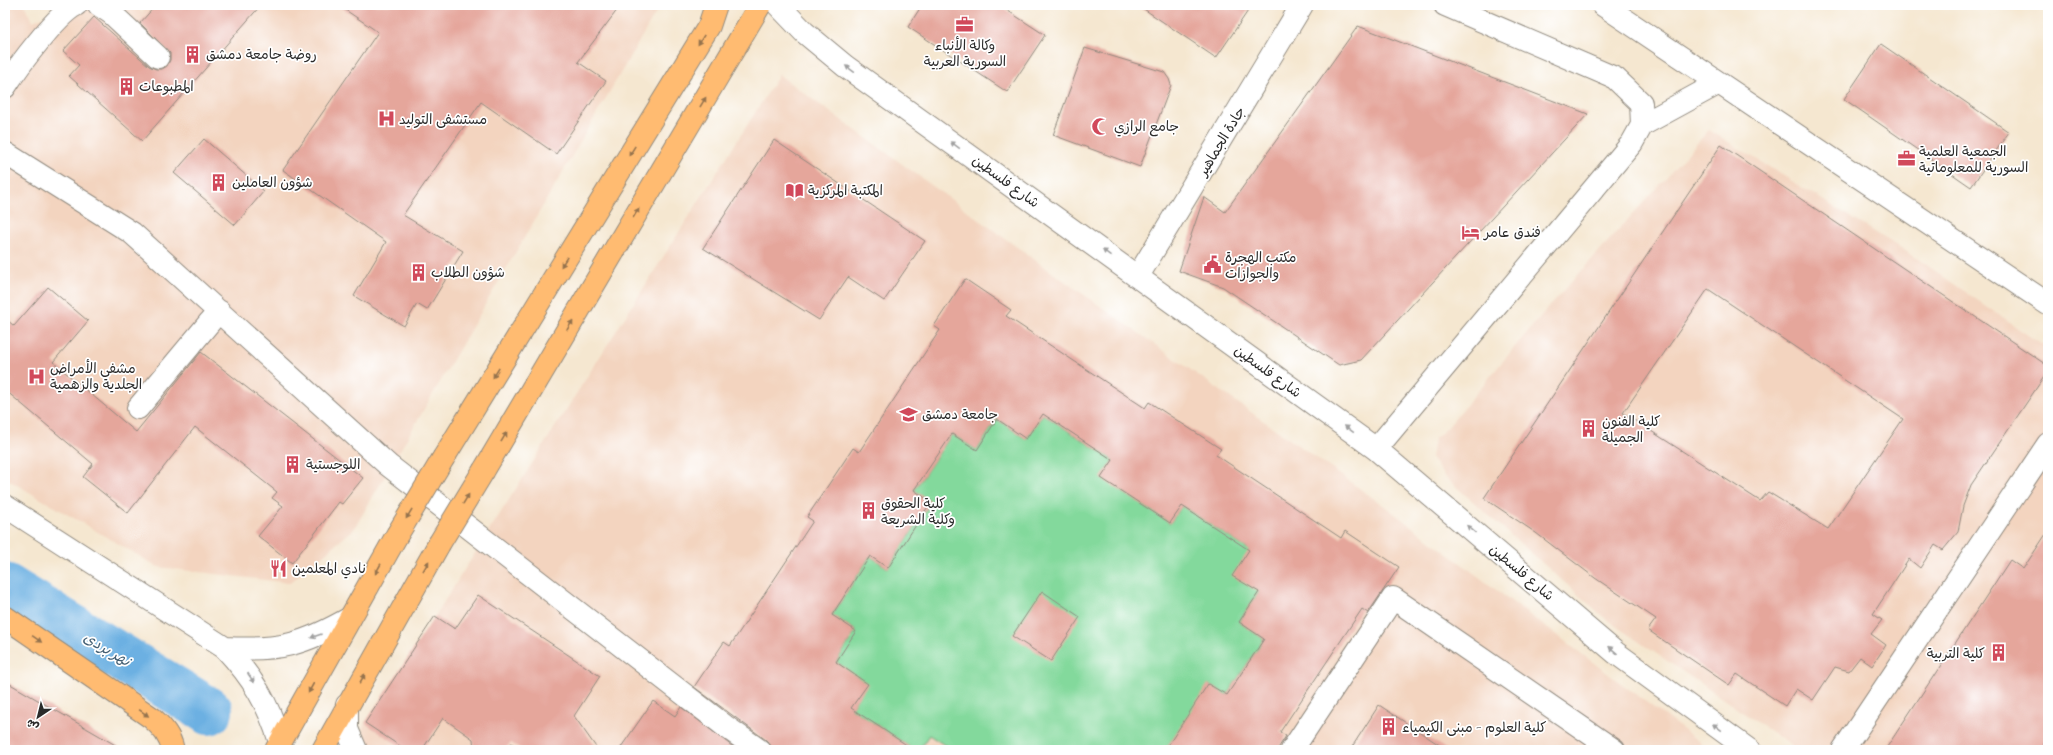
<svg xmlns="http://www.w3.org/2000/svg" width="2053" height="755" viewBox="0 0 2053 755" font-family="'Indie Flower','Playpen Sans Arabic',sans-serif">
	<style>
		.built { fill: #f3d4bf }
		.green { fill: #83d99c; stroke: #578264 }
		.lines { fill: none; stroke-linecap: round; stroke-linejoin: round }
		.river { stroke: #6cb0e2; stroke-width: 48 }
		.building { fill: #e5a69b; fill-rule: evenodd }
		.minor-casing { stroke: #90897e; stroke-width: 24 }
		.major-casing { stroke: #90897e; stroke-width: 24 }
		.minor { stroke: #fff; stroke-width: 22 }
		.major { stroke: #ffbb71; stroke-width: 22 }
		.major-bridge-casing { stroke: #90897e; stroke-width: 24; stroke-linecap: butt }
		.major-bridge { stroke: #ffbb71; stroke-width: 22 }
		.oneway { fill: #95734e }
		.oneway2 { fill: #a0a0a0 }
		.labels { text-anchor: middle; stroke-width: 3.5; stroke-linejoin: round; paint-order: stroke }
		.poi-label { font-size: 14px; fill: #2b2b2b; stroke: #fff; text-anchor: start }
		.street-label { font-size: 14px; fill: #2b2b2b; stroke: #fff }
		.water-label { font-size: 15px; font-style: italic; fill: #456074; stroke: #fff }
	</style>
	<rect width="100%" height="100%" fill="#fff"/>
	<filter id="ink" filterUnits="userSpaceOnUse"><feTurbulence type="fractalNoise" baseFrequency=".025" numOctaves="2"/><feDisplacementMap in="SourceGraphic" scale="8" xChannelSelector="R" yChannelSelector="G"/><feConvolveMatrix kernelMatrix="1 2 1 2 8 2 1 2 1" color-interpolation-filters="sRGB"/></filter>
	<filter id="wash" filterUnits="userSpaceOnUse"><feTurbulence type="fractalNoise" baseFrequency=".012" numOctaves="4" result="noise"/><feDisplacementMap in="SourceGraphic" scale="16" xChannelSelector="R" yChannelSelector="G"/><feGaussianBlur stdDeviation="0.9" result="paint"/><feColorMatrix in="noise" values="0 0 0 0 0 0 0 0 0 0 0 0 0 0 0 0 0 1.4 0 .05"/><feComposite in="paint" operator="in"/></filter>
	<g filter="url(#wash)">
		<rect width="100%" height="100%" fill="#f5e7d0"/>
		<path class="built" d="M 5,5 L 25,5 L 33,21 L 73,5 L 132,5 L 142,12 L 148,5 L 652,5 L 658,9 L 354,529 L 290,583 L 158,567 L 5,478 Z
			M 779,75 L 1053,273 L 1383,505 L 1710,750 L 352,750 L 365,723 L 435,616 Z
			M 1709,130 L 1912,255 L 2048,349 L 2048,750 L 1798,750 L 1607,620 L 1444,476 L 1431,458 L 1434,439 L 1447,428 L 1545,311 Z"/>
		<path class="green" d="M 1043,414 L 1113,460 L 1102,478 L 1170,523 L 1182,506 L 1249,550 L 1259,592 L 1239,622 L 1264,639 L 1227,695 L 1209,685 L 1165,750 L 952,750 L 929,735 L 919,750 L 914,750 L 851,708 L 867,684 L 836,662 L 856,631 L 832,615 L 870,556 L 888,568 L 931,502 L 914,490 L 952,434 L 977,450 L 997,419 L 1026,439 Z"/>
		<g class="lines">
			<path class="river" d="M 5,587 L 209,711"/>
		</g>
		<g id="blocks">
			<path class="building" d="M 156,5 L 261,5 L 142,141 L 69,76 L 79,65 L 63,51 L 94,17 L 149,66 L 156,69 L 162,69 L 167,66 L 170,60 L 170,53 L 140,23 Z
				M 338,5 L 621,5 L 578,62 L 606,81 L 556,154 L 481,102 L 403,215 L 463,251 L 427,310 L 417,304 L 404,326 L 354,296 L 386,242 L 283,170 L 378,32 Z
				M 922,5 L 999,5 L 1045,35 L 1007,92 L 908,27 Z
				M 1138,5 L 1252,5 L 1216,58 Z
				M 1358,26 L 1588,114 L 1361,360 L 1339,365 L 1223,287 L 1179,271 L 1204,197 L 1225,212 Z
				M 1881,44 L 2009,132 L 1971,187 L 1844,99 Z
				M 1085,48 L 1164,72 L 1169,79 L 1171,85 L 1140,167 L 1053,135 Z
				M 204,139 L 264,191 L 235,225 L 174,173 Z
				M 774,140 L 925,241 L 884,301 L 848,277 L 819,320 L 703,248 Z
				M 1721,145 L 2048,366 L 2048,371 L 1971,485 L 1963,506 L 1958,532 L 1943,550 L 1935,545 L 1920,568 L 1909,559 L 1873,614 L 1882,620 L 1871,634 L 1886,645 L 1872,666 L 1860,657 L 1849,671 L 1835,667 L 1813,700 L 1796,689 L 1785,706 L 1737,674 L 1729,685 L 1648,630 L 1656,619 L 1595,578 L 1536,533 L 1484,498 ZM 1708,289 L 1903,419 L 1828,529 L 1768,492 L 1760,501 L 1623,413 Z
				M 965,279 L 1011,310 L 1006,316 L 1145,408 L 1149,402 L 1221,449 L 1216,455 L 1341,538 L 1345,531 L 1399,567 L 1368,613 L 1362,609 L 1280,732 L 1286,736 L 1277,750 L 1165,750 L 1208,684 L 1227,695 L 1264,639 L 1239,622 L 1259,592 L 1232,576 L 1249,550 L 1182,506 L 1170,523 L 1101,478 L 1113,460 L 1043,414 L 1026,439 L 997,419 L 977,450 L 952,434 L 914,490 L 931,502 L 888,568 L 870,556 L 832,615 L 856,631 L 836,662 L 868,684 L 851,708 L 914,750 L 771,750 L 770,744 L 766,740 L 694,687 L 724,642 L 730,646 L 813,521 L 807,517 L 853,448 L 859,452 L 940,330 L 934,326 Z
				M 48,287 L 88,321 L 53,362 L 136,432 L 201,352 L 363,478 L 342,504 L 339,502 L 292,563 L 258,536 L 283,506 L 272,498 L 277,492 L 195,427 L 128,513 L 83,477 L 93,464 L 5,390 L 5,318 L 14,326 Z
				M 2048,531 L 2048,737 L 2040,750 L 1885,750 L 2010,560 L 2023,569 Z
				M 1042,591 L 1080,617 L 1051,661 L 1012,636 Z
				M 478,595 L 600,676 L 574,716 L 598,750 L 523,750 L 511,743 L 503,750 L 474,750 L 473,739 L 443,718 L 422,750 L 406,750 L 365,723 L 435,616 L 455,629 Z
				M 5,681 L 124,750 L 5,750 Z
				M 653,701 L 675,716 L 681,707 L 737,750 L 619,750 Z
				M 1379,705 L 1447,750 L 1350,750 Z"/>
		</g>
	</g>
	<g filter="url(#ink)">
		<use href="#blocks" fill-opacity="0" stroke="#90897e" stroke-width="1"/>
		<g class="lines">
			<defs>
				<path id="minor" d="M 99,5 L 111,13 L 158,57
					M 778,5 L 804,32 L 845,66 L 1376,449 L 1616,653 L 1749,750
					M 1603,5 L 2048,304
					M 5,87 C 17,68 57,14 76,5
					M 1642,125 L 1719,83
					M 5,153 L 132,233 L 388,465 L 725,726 L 759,750
					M 1138,276 L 1302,5
					M 138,408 L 219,311
					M 1376,449 L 1632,143 L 1642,125 L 1641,103 L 1615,78 L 1445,5
					M 5,506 L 225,648 C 253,678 268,703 280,742
					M 225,648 C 279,651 303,645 350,618
					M 347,705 L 347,729 L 356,750
					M 1292,750 L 1393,598 L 1614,750
					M 1843,750 L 2048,444"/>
				<path id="major" d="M 444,457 L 709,26 L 716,5
					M 484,470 L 760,5
					M 5,617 L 152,718 C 163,728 170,736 173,750
					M 276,750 L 397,535
					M 323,750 L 439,544"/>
			</defs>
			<use href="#minor" class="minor-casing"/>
			<use href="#major" class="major-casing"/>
			<use href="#minor" class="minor"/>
			<use href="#major" class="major"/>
			<defs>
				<path id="major-bridge" d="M 397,535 L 444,457
					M 439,544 L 484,470"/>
			</defs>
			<use href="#major-bridge" class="major-bridge-casing"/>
			<use href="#major-bridge" class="major-bridge"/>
		</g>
		<defs><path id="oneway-solid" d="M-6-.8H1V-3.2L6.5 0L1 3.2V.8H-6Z"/></defs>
		<g class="oneway">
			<use href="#oneway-solid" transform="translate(701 40) rotate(122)"/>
			<use href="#oneway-solid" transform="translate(703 102) rotate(-59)"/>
			<use href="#oneway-solid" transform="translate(632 151) rotate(122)"/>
			<use href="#oneway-solid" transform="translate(636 213) rotate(-59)"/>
			<use href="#oneway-solid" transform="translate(564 262) rotate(122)"/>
			<use href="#oneway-solid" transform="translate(570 325) rotate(-59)"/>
			<use href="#oneway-solid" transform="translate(496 373) rotate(122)"/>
			<use href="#oneway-solid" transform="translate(504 437) rotate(-59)"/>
			<use href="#oneway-solid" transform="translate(466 499) rotate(-59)"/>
			<use href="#oneway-solid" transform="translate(409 514) rotate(121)"/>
			<use href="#oneway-solid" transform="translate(426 566) rotate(-60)"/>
			<use href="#oneway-solid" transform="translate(378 569) rotate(119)"/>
			<use href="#oneway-solid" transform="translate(37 639) rotate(35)"/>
			<use href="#oneway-solid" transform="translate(362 679) rotate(-61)"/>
			<use href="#oneway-solid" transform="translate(311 688) rotate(119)"/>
			<use href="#oneway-solid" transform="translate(144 713) rotate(35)"/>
		</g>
		<g class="oneway2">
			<use href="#oneway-solid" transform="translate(850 69) rotate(-144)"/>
			<use href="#oneway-solid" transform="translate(955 145) rotate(-144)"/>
			<use href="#oneway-solid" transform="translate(1107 253) rotate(-144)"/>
			<use href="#oneway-solid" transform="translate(1349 429) rotate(-144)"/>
			<use href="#oneway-solid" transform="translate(1471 529) rotate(-140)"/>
			<use href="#oneway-solid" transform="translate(316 636) rotate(160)"/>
			<use href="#oneway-solid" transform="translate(1613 650) rotate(-140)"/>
			<use href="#oneway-solid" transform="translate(251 678) rotate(56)"/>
			<use href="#oneway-solid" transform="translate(1717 727) rotate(-144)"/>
		</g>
	</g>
	<defs>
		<symbol id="office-bare" viewBox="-9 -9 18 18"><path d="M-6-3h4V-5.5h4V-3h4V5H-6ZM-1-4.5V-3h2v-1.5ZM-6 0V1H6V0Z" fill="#d1495b" stroke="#fff" stroke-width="2.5" paint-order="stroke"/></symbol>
		<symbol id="building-bare" viewBox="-9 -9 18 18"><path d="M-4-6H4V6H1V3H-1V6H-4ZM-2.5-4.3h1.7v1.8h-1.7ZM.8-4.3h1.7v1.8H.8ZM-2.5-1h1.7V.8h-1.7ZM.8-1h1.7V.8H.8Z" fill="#d1495b" stroke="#fff" stroke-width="2.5" paint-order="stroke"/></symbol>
		<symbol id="hospital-bare" viewBox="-9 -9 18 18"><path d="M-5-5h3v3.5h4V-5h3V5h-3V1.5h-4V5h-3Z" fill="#d1495b" stroke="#fff" stroke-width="2.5" paint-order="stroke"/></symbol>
		<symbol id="mosque-bare" viewBox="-9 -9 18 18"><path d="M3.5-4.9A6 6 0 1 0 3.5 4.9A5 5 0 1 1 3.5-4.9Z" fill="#d1495b" stroke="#fff" stroke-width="2.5" paint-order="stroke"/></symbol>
		<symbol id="library-bare" viewBox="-9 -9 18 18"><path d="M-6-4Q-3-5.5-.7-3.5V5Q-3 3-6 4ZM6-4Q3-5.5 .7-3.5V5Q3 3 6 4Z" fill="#d1495b" stroke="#fff" stroke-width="2.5" paint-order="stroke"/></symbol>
		<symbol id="hotel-bare" viewBox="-9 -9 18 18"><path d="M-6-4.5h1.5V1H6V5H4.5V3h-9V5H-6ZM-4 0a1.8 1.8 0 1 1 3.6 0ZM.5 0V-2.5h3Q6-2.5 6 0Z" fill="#d1495b" stroke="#fff" stroke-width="2.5" paint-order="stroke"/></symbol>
		<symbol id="civic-bare" viewBox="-9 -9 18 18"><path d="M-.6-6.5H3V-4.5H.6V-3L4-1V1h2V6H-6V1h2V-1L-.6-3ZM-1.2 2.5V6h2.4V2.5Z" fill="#d1495b" stroke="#fff" stroke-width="2.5" paint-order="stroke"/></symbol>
		<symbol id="university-bare" viewBox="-9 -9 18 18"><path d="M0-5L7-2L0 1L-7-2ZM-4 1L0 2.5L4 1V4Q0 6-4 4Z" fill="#d1495b" stroke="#fff" stroke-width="2.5" paint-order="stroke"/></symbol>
		<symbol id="restaurant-bare" viewBox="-9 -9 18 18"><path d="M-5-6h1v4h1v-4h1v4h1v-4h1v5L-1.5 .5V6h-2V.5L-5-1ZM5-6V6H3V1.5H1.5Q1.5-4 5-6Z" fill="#d1495b" stroke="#fff" stroke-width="2.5" paint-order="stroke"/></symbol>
	</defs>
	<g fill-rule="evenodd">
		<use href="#office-bare" x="952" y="12" width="25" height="25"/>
		<use href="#building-bare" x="180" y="42" width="25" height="25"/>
		<use href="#building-bare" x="114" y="74" width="25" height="25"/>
		<use href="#hospital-bare" x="374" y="106" width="25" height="25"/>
		<use href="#mosque-bare" x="1088" y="114" width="25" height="25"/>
		<use href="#office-bare" x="1894" y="146" width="25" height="25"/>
		<use href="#building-bare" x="206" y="170" width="25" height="25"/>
		<use href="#library-bare" x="782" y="178" width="25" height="25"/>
		<use href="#hotel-bare" x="1458" y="220" width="25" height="25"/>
		<use href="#civic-bare" x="1200" y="252" width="25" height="25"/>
		<use href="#building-bare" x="406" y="260" width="25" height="25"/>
		<use href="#hospital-bare" x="24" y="364" width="25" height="25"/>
		<use href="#university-bare" x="896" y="402" width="25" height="25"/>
		<use href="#building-bare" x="1576" y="416" width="25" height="25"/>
		<use href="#building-bare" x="280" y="452" width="25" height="25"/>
		<use href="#building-bare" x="856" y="498" width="25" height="25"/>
		<use href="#restaurant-bare" x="266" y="556" width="25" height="25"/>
		<use href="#building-bare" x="1986" y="640" width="25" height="25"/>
		<use href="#building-bare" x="1376" y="714" width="25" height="25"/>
	</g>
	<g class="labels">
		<g class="poi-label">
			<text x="965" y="50" text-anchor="middle">وكالة الأنباء<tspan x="965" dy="16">السورية العربية</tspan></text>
			<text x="206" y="59">روضة جامعة دمشق</text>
			<text x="139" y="91">المطبوعات</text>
			<text x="399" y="124">مستشفى التوليد</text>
			<text x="1114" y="131">جامع الرازي</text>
			<text x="1919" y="156">الجمعية العلمية<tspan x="1919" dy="16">السورية للمعلوماتية</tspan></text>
			<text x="232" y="187">شؤون العاملين</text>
			<text x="808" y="195">المكتبة المركزية</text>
			<text x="1484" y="237">فندق عامر</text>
			<text x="1225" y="262">مكتب الهجرة<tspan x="1225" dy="16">والجوازات</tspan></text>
			<text x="431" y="277">شؤون الطلاب</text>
			<text x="50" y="373">مشفى الأمراض<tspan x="50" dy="16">الجلدية والزهمية</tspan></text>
			<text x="922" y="419">جامعة دمشق</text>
			<text x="1602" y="426">كلية الفنون<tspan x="1602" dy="16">الجميلة</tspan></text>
			<text x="306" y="469">اللوجستية</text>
			<text x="881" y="508">كلية الحقوق<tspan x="881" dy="16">وكلية الشريعة</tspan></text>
			<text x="292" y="573">نادي المعلمين</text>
			<text x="1985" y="658" text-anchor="end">كلية التربية</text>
			<text x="1402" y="732">كلية العلوم - مبنى الكيمياء</text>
		</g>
		<g class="street-label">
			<text transform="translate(1221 141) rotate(-59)" y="5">جادة الجماهير</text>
			<text transform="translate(1006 181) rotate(36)" y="5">شارع فلسطين</text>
			<text transform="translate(1268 371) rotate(36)" y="5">شارع فلسطين</text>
			<text transform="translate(1522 572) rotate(40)" y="5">شارع فلسطين</text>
		</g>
		<g class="water-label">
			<text transform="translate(107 649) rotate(31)" y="5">نهر بردى</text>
		</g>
	</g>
	<rect width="2053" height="755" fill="none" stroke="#fff" stroke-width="20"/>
	<g transform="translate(38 717) rotate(215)" stroke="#ffffff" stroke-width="3" paint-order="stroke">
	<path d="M0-3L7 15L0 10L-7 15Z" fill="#2b2b2b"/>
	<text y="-6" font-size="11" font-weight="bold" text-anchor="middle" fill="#2b2b2b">ش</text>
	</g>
</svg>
